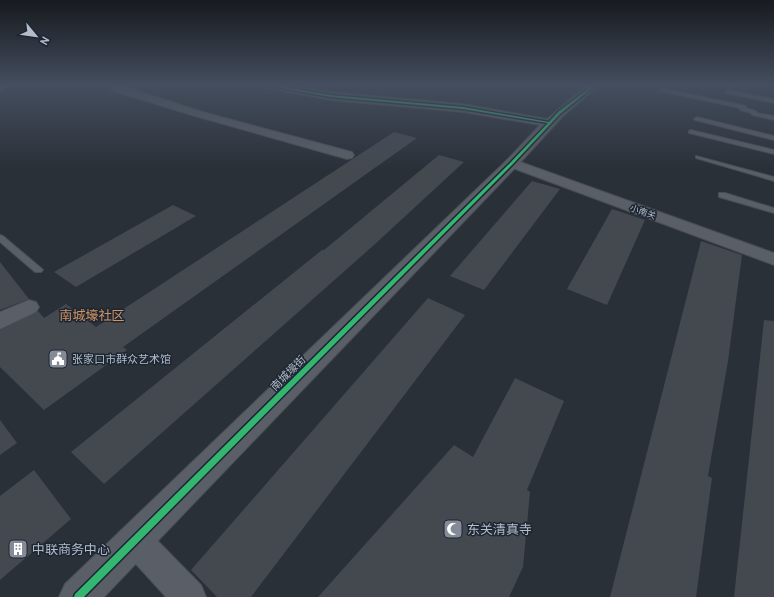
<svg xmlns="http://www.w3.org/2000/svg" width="774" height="597" viewBox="0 0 774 597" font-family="Overpass,'Noto Sans SC',sans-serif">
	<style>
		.building { fill: #444950 }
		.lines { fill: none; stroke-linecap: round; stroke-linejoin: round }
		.service-casing { stroke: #484c53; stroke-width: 2 }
		.minor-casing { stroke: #484c53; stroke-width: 2 }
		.tertiary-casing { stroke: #484c53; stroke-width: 2 }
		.service { fill: #5a5e66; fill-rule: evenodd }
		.minor { fill: #5a5e66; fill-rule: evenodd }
		.tertiary { fill: #5a5e66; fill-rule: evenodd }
		.cycleway-casing { stroke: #1d2633; stroke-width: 3 }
		.cycleway { fill: #33b770; fill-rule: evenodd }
		.labels { text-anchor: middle; stroke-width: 3; stroke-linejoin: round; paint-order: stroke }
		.far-street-label { font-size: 9px; fill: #b4bcc9; stroke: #1d2633 }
		.poi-label { font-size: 11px; fill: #b4bcc9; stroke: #1d2633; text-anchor: start }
		.street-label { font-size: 11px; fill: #b4bcc9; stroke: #1d2633 }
		.quarter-label { font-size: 13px; fill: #d59563; stroke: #1d2633 }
		.near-poi-label { font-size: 13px; fill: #b4bcc9; stroke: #1d2633; text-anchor: start }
	</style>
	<rect width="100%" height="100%" fill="#2a3038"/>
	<path class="building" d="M 394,132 L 417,138 L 123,347 L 127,350 L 44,410 L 0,367 L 0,330 L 38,311 L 44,318 L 66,304 L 96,327 Z
		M 439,155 L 464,162 L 374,245 L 104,484 L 71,452 L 322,250 L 324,250 Z
		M 532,181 L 560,189 L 484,290 L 450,276 Z
		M 173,205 L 196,216 L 76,287 L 54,272 Z
		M 612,209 L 645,220 L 607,305 L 567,289 Z
		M 701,241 L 742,255 L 728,361 L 708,476 L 712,478 L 696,597 L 610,597 Z
		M 0,262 L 29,299 L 0,310 Z
		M 428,298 L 465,315 L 251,597 L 217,597 L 191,570 Z
		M 764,320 L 774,321 L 774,597 L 734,597 Z
		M 515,378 L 564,401 L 527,490 L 530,492 L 523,567 L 509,597 L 318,597 L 454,445 L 473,457 Z
		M 0,420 L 17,443 L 0,455 Z
		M 34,470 L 71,519 L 0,580 L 0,496 Z"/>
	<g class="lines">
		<defs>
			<path id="service" d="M 2,85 L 10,85 L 0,90 L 0,86 Z
				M 729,85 L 734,85 L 731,91 L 774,99 L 774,103 L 726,93 Z
				M 661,88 L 746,106 L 746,108 L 756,111 L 757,113 L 774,116 L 774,120 L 752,115 L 751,113 L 740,110 L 740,108 L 659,91 Z
				M 697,117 L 774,136 L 774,140 L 695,120 L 694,119 Z
				M 691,130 L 774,150 L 774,154 L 689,133 L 689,131 Z
				M 696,156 L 774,177 L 774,181 L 696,158 Z
				M 719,193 L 725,193 L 774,208 L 774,213 L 719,197 Z
				M 0,235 L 3,236 L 41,268 L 43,270 L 41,272 L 35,272 L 0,242 Z"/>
			<path id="minor" d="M 108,85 L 119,85 L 203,112 L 352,152 L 354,155 L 352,158 L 347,159 L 195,116 L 113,91 Z
				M 512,159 L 774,253 L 774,265 L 507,166 L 505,163 L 507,160 Z
				M 29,300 L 36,302 L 39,307 L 36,312 L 0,329 L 0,312 Z
				M 135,524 L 146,529 L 201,585 L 206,597 L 166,597 L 124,551 L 119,540 L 124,529 Z"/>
			<path id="tertiary" d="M 261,85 L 288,85 L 330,92 L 463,104 L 547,119 L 587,85 L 600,85 L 563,116 L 517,166 L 104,597 L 59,597 L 65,584 L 507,160 L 540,125 L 463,112 L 330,100 L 266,88 Z"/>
		</defs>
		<use href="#service" class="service-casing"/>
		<use href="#minor" class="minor-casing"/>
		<use href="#tertiary" class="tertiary-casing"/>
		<use href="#service" class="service"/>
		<use href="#minor" class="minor"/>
		<use href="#tertiary" class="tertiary"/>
		<defs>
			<path id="cycleway" d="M 273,85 L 330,95 L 463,107 L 549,122 L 558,112 L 593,85 L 596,85 L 560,114 L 513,164 L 84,597 L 74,597 L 75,594 L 511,162 L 548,123 L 463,109 L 330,97 L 265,85 Z"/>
		</defs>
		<use href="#cycleway" class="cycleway-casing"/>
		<use href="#cycleway" class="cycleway"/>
	</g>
	<linearGradient id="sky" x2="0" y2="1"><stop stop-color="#171a1f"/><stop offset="0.5" stop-color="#444e5e"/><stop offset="1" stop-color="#444e5e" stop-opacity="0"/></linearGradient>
	<rect width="774" height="169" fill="url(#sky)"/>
	<defs>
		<symbol id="civic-square" viewBox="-11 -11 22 22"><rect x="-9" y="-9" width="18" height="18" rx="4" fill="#848b96" stroke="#1d2633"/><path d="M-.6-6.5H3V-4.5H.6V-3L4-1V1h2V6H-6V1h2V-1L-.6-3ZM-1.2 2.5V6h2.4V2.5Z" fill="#fff"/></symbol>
		<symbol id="mosque-square" viewBox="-11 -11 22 22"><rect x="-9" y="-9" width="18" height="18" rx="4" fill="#848b96" stroke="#1d2633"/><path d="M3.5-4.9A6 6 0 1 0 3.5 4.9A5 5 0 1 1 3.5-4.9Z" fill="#fff"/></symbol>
		<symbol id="building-square" viewBox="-11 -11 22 22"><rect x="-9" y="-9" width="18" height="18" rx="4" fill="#848b96" stroke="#1d2633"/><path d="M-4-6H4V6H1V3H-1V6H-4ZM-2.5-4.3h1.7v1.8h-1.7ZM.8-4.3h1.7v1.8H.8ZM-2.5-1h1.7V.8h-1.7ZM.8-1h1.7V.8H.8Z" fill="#fff"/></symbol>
	</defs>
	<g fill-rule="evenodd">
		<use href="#civic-square" x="47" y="348" width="22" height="22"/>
		<use href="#mosque-square" x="442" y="518" width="22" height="22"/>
		<use href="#building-square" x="7" y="538" width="22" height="22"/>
	</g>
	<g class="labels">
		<g class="far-street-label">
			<text transform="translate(643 212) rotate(20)" y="3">小南关</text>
		</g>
		<g class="poi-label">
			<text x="72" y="363">张家口市群众艺术馆</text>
		</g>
		<g class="street-label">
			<text transform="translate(288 373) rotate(-45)" y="4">南城壕街</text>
		</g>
		<g class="quarter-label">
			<text x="92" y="320">南城壕社区</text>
		</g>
		<g class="near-poi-label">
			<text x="467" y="534">东关清真寺</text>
			<text x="32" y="554">中联商务中心</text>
		</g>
	</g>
	<g transform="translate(36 36) rotate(119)" stroke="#1d2633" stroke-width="3" paint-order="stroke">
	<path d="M0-3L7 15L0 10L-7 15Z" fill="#b4bcc9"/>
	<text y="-6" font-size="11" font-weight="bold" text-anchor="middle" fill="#b4bcc9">N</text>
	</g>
</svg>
